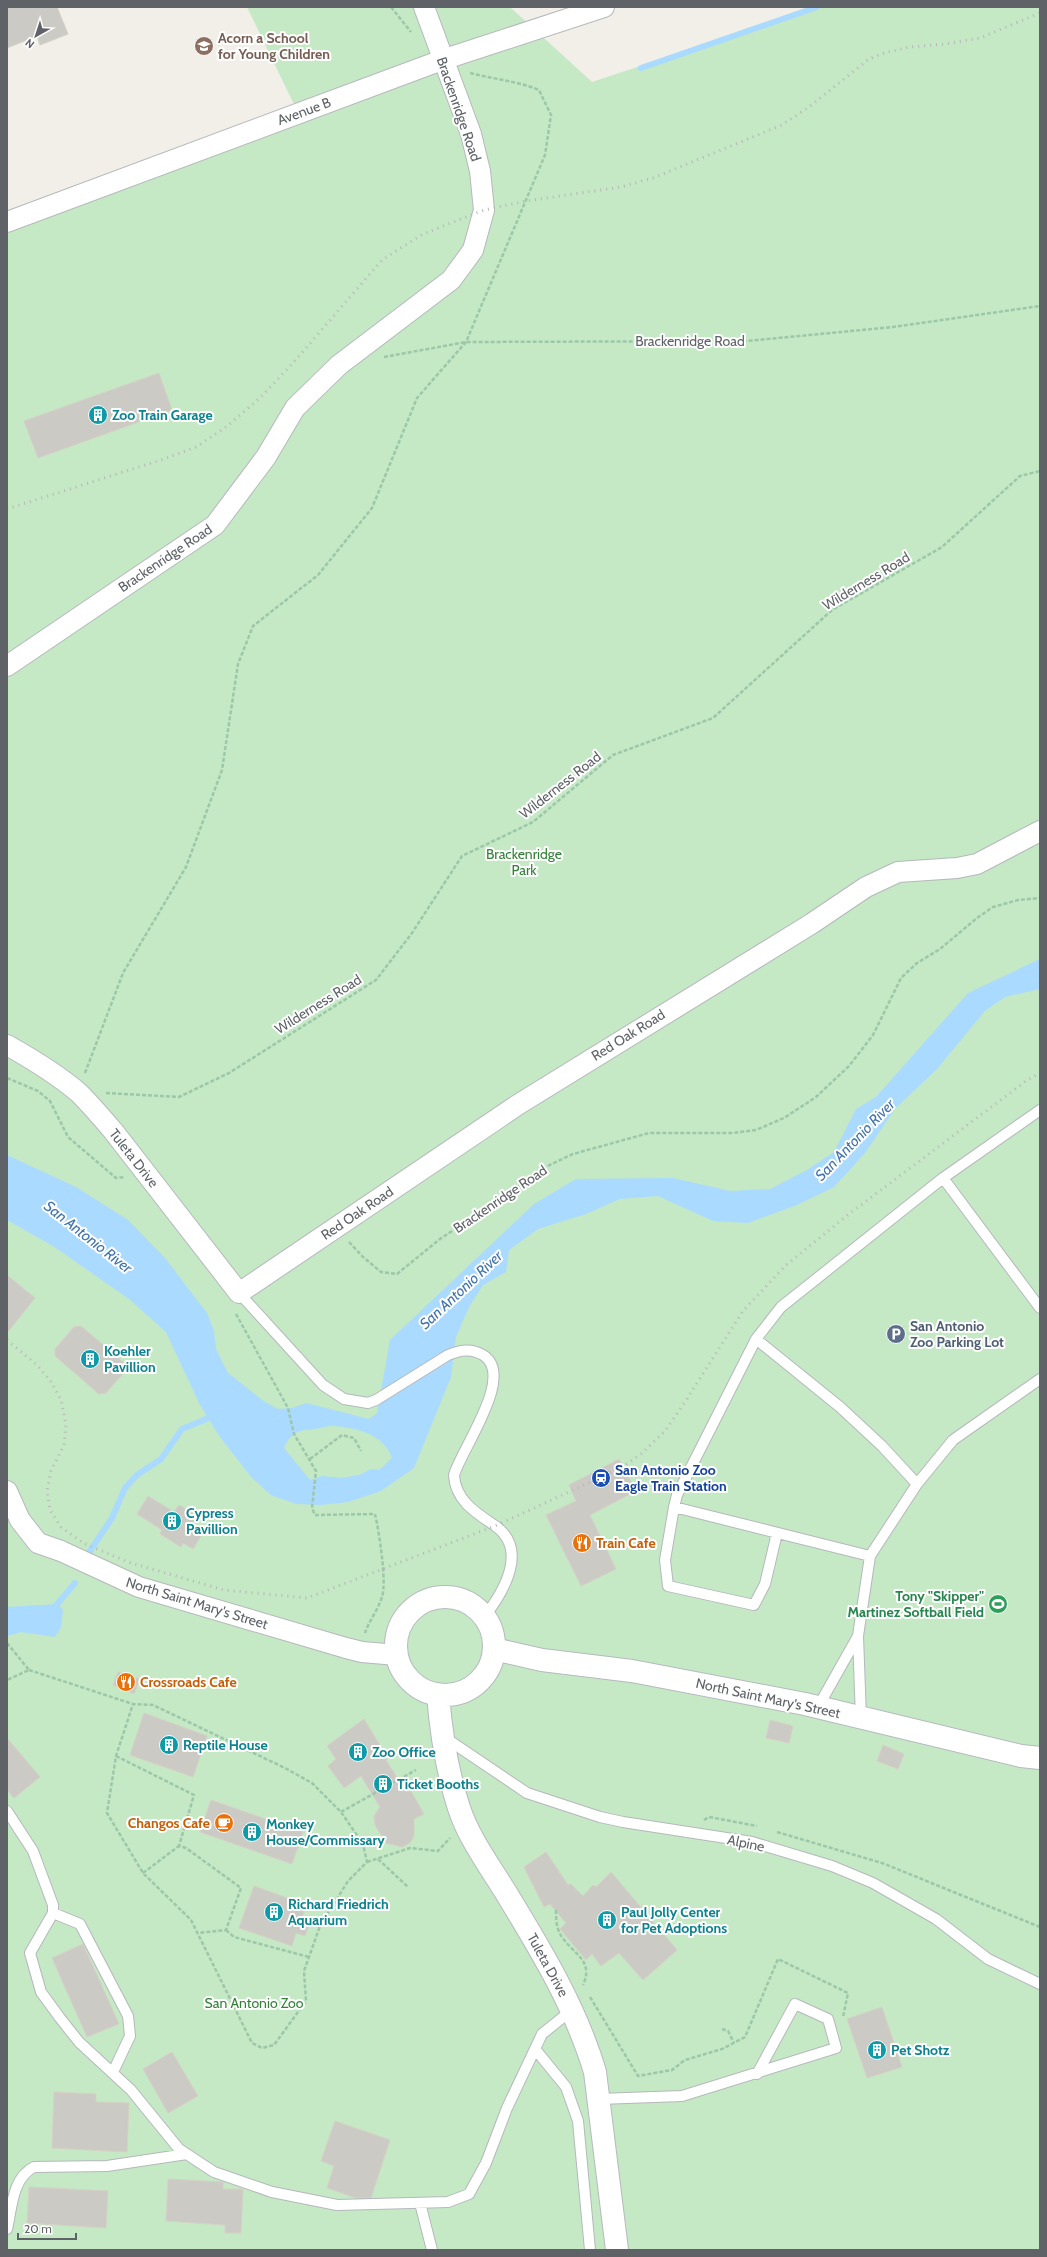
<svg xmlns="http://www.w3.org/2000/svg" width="1047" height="2257" viewBox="0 0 1047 2257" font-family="Cabin,sans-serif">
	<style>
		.green { fill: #c5e8c5 }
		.water { fill: #aadaff; fill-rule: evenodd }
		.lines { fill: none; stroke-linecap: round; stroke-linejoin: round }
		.stream { stroke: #aadaff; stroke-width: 6 }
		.building { fill: #cccac5; stroke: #d6d1c6 }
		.lane-casing { stroke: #b5b8bc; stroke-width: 12 }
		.street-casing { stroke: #b5b8bc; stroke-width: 22 }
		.secondary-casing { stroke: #b6babf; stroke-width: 24 }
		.path { stroke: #9cc7a9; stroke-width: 2.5; stroke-dasharray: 4 2; stroke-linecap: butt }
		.lane { stroke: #fff; stroke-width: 10 }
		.street { stroke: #fff; stroke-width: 20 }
		.secondary { stroke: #fff; stroke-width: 22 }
		.rail { stroke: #b6b7b8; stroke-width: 3; stroke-dasharray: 1 5; stroke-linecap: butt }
		.labels { text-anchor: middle; stroke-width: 4; stroke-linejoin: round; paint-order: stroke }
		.education-label { font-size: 14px; font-weight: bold; fill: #785e54; stroke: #fff; text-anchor: start }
		.street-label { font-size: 14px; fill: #5f6368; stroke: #fff }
		.culture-label { font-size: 14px; font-weight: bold; fill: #0d838f; stroke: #fff; text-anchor: start }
		.park-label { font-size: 14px; fill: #348238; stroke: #fff }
		.service-label { font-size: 14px; font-weight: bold; fill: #4e5e75; stroke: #fff; text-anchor: start }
		.transit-label { font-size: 14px; font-weight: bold; fill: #164399; stroke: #fff; text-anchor: start }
		.food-label { font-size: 14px; font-weight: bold; fill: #c56008; stroke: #fff; text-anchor: start }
		.leisure-label { font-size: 14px; font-weight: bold; fill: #27864d; stroke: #fff; text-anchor: end }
		.water-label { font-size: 15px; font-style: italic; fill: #4174aa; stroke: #fff }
	</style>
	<rect width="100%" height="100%" fill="#f1efe8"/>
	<path class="green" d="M 247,7 L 510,7 L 592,82 L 819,7 L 1040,7 L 1040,2250 L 7,2250 L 7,233 L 302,121 Z"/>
	<path class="water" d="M 1040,959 L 1040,989 L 1005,997 L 985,1011 L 937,1069 L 895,1109 L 865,1153 L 834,1187 L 797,1205 L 748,1223 L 713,1221 L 658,1196 L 620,1199 L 586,1214 L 538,1229 L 509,1250 L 506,1272 L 483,1285 L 469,1307 L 456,1337 L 451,1377 L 414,1468 L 381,1491 L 348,1502 L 321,1505 L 296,1504 L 271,1495 L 252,1478 L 220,1437 L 199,1403 L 166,1332 L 129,1299 L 53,1246 L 7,1220 L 7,1155 L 76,1187 L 128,1220 L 165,1258 L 207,1313 L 214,1331 L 216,1349 L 228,1373 L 265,1402 L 278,1409 L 292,1408 L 306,1403 L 369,1419 L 377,1413 L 390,1340 L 534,1204 L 576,1179 L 673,1178 L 730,1191 L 770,1189 L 807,1170 L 834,1152 L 856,1109 L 876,1097 L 968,993 ZM 328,1426 C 352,1426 384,1433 392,1458 L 379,1470 L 371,1469 L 359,1475 L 341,1478 L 323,1476 L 310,1480 L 284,1448 C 294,1424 308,1433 328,1426 Z
		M 58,1604 L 63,1610 L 61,1627 L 55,1637 L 21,1632 L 7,1636 L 7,1607 Z"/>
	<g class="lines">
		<path class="stream" d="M 641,68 L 817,7
			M 90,1551 L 112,1518 L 125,1488 L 137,1475 L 161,1459 L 182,1429 L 216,1415
			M 53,1609 L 75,1583"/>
	</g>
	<path class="building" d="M 7,7 L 57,7 L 68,34 L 40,45 L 37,36 L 7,48 Z
		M 159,373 L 172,410 L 38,458 L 24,421 Z
		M 7,1275 L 35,1298 L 7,1333 Z
		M 81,1326 L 124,1363 L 126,1370 L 106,1393 L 99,1394 L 55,1356 L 55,1349 L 74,1327 Z
		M 619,1459 L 636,1491 L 590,1515 L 616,1569 L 581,1586 L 546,1515 L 576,1501 L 569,1485 Z
		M 148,1496 L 174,1512 L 179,1505 L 199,1517 L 194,1525 L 204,1531 L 193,1549 L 183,1543 L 181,1547 L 160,1534 L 162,1530 L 137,1514 Z
		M 118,1672 L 140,1679 L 134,1694 L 113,1685 Z
		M 144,1713 L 207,1736 L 193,1777 L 130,1755 Z
		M 364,1719 L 388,1758 L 386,1760 L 406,1792 L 411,1791 L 424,1814 L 414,1819 L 414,1836 L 410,1843 L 402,1847 L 386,1843 L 375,1825 L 374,1816 L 380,1807 L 361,1776 L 344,1788 L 328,1766 L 336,1759 L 327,1746 Z
		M 770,1720 L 793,1726 L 789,1743 L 766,1738 Z
		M 7,1738 L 40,1777 L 14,1798 L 7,1790 Z
		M 883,1745 L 904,1754 L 898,1769 L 877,1761 Z
		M 211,1800 L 303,1832 L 292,1864 L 200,1832 Z
		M 546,1852 L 568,1885 L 571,1884 L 583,1896 L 593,1885 L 596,1887 L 611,1872 L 677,1950 L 643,1980 L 619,1953 L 601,1966 L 592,1954 L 586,1960 L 560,1929 L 566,1923 L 550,1904 L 544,1907 L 524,1867 Z
		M 254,1886 L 307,1905 L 301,1919 L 310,1922 L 305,1936 L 296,1933 L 292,1946 L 239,1928 Z
		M 83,1944 L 119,2024 L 87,2037 L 52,1958 Z
		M 882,2007 L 902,2067 L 867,2078 L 847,2019 Z
		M 172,2052 L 198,2096 L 168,2113 L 143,2069 Z
		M 54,2092 L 96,2094 L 96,2102 L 129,2103 L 127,2152 L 52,2148 Z
		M 335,2121 L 390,2140 L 371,2198 L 356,2198 L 327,2188 L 334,2166 L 321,2161 Z
		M 168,2179 L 223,2182 L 223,2189 L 243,2189 L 241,2233 L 225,2233 L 225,2225 L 166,2221 Z
		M 29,2187 L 108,2191 L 106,2228 L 27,2223 Z"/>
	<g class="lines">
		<defs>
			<path id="lane" d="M 943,1178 L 1040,1110
				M 239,1293 L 323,1385 L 344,1399 L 368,1403 L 376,1400 L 448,1355 C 460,1350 471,1348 483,1355 C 516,1375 462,1448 454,1475 C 455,1500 476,1513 494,1525 C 530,1549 503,1593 484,1617
				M 756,1339 L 781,1307 L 943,1178 L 1040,1308
				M 917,1484 L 953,1440 L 1040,1379
				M 674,1507 L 665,1560 L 668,1586 L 754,1605 L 765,1584 L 777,1533
				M 818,1707 L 858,1636
				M 861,1718 L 858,1636 L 870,1556 L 917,1484 L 882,1446 L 840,1407 L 756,1339 L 677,1495 L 674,1507 L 870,1556
				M 444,1737 L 527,1793 L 600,1817 L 623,1822 L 752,1842 L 832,1866 L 873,1883 L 936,1919 L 988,1959 L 1040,1984
				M 7,1811 L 33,1851 L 53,1905 L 53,1913 L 30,1953 L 41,1992 L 60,2018 L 79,2042 L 131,2090 L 179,2149 L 214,2172 L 272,2192 L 337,2205 L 448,2202 L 469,2194 L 486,2163 L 507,2108 L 542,2034 L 572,2010
				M 53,1913 L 80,1924 L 128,2016 L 130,2036 L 113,2072
				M 535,2049 L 566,2087 L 578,2121 L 590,2250
				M 599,2099 L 682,2096 L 836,2048 L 828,2019 L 795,2004 L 757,2074
				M 420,2203 L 432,2250
				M 7,2229 C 12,2208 12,2178 34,2167 L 107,2166 L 187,2154"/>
			<path id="street" d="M 7,222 L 442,60 L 604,7
				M 7,666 L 215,525 L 266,457 L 295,408 L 339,365 L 451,280 L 473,250 L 484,210 L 480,171 L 471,134 L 424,7
				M 7,1045 C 32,1059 57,1074 79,1093 C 91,1105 103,1119 114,1132 L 239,1293 L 519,1104 L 811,924 L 866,887 L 898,872 L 957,868 L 977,864 L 1040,831
				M 7,1491 L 20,1520 L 38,1543 L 61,1551 L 139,1587 L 346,1648 L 362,1652 L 397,1655"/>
			<path id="secondary" d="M396 1646a49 49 0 1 1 98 0a49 49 0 1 1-98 0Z
				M 494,1649 L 542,1660 L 632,1671 L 805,1704 L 1021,1756 L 1040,1758
				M 438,1695 C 441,1733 447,1771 459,1808 C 469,1839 491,1868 508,1896 C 542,1952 576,2008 595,2072 L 617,2250"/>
		</defs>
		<use href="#lane" class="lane-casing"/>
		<use href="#street" class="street-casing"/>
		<use href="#secondary" class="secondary-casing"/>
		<path class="path" d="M 391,7 L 411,32
			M 384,357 L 466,342 L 747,341 L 893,327 L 1040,306
			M 85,1073 L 123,973 L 186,867 L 222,770 L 238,664 L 253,626 L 318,575 L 372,508 L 417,398 L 466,342 L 545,155 L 551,115 L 539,90 C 517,81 493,79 470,73
			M 7,1078 L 38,1091 L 50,1101 L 68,1137 L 116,1178 L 125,1177
			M 106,1093 L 179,1097 L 229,1073 L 376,980 L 412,933 L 462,856 L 533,822 L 613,755 L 713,718 L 832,610 L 942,547 L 1020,476 L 1040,471
			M 349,1242 L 363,1257 L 381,1272 L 397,1274 L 440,1239 L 511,1192 L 539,1170 L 573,1154 L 649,1133 L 733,1133 L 756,1130 L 784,1118 L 816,1097 L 849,1066 L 873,1035 L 901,978 L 917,963 L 940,949 L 977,918 L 993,907 L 1018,900 L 1040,898
			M 236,1314 L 288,1408 L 294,1434 L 316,1471 L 312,1508 L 315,1515 L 375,1514 C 379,1531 387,1582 382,1597 C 378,1610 369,1621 365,1633
			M 310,1459 L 342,1435 L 354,1438 L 361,1451
			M 7,1643 L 29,1670 L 7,1680
			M 29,1670 L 133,1704 L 153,1705 L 285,1768 L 312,1783 L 341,1812 L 363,1844 L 367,1862 L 348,1881 L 320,1926 L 304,1971 L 306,2001 L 274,2045 L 262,2048 L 252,2043 L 191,1920 L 143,1873 L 107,1813 L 116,1756 L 133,1704
			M 116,1756 L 194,1795 L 179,1846 L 186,1848 L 241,1888 L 226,1930 L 198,1933
			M 341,1812 L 416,1770
			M 704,1820 L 709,1817 L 757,1826
			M 777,1832 L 882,1863 L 1040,1927
			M 378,1859 L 408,1887
			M 367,1862 L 410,1848 L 438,1851 L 450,1838
			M 143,1873 L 179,1846
			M 556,1910 C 556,1916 556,1923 558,1929 C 566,1952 596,1957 583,1985
			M 226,1930 L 234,1937 L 309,1957
			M 590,1997 L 638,2076 L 672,2070 L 685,2060 L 722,2049 L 745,2037 L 778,1959 L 848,1993 L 843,2017
			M 722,2029 L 728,2031 L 734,2043"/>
		<use href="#lane" class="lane"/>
		<use href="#street" class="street"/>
		<use href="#secondary" class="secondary"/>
		<path class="rail" d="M 7,509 L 164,459 L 196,447 L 226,427 L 261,397 L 293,363 L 382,260 L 423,234 L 484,210 L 526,201 L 621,187 L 653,178 L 782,125 L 809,107 L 869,59 L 881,54 L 909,47 L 945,44 L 980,38 L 1040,13
			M 7,1340 L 37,1365 L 52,1383 L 61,1400 L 66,1424 L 64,1445 L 51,1471 L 47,1491 L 50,1510 L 61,1527 L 83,1543 L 128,1562 L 224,1590 L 307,1598 L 495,1526 L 621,1468 L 641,1454 L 665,1431 L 683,1405 L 743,1311 L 785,1266 L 849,1214 L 1026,1081 L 1040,1073"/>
	</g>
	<defs>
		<symbol id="school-disc" viewBox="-11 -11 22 22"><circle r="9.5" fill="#8d6e63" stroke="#fff"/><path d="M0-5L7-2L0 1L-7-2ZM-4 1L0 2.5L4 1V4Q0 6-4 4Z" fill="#fff"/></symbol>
		<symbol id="building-disc" viewBox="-11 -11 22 22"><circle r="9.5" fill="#0f9aa8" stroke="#fff"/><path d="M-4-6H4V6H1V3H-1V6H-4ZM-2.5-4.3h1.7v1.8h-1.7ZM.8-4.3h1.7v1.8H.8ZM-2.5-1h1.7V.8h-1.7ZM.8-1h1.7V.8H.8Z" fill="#fff"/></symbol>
		<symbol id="parking-disc" viewBox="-11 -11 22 22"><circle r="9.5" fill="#5c6f8a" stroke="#fff"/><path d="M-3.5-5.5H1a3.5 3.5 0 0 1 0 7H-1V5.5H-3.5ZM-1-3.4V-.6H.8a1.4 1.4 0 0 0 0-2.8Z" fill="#fff"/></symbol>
		<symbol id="station-disc" viewBox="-11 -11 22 22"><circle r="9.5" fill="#1a4fb4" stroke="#fff"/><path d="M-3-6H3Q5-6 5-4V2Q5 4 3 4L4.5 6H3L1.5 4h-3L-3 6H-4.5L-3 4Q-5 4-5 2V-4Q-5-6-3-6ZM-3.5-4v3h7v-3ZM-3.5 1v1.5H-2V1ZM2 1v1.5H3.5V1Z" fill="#fff"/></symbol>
		<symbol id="restaurant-disc" viewBox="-11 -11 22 22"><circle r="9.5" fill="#e8710a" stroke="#fff"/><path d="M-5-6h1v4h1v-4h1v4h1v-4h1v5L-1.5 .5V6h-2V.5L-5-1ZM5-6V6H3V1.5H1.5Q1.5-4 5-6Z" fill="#fff"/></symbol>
		<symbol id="stadium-disc" viewBox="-11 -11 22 22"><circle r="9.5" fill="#2e9e5b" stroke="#fff"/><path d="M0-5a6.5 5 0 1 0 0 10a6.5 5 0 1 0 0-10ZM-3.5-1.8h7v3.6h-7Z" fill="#fff"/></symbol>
		<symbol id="cafe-disc" viewBox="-11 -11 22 22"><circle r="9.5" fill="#e8710a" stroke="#fff"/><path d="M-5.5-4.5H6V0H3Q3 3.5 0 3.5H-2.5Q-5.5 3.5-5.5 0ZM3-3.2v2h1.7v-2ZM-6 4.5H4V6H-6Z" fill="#fff"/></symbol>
	</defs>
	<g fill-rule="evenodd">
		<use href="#school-disc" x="193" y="35" width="22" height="22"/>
		<use href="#building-disc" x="87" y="404" width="22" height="22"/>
		<use href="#parking-disc" x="885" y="1323" width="22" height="22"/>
		<use href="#building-disc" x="79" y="1348" width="22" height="22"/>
		<use href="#station-disc" x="590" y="1467" width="22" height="22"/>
		<use href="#building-disc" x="161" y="1510" width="22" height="22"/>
		<use href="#restaurant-disc" x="571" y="1532" width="22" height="22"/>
		<use href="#stadium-disc" x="987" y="1593" width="22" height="22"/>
		<use href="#restaurant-disc" x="115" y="1671" width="22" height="22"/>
		<use href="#building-disc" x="158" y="1734" width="22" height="22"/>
		<use href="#building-disc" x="347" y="1741" width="22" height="22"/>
		<use href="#building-disc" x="372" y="1773" width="22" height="22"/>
		<use href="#cafe-disc" x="213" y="1812" width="22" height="22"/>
		<use href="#building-disc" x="241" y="1821" width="22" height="22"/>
		<use href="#building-disc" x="263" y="1901" width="22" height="22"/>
		<use href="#building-disc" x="596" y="1909" width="22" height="22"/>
		<use href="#building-disc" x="866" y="2039" width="22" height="22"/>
	</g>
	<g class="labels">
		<g class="education-label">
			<text x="218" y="43">Acorn a School<tspan x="218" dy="16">for Young Children</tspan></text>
		</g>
		<g class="street-label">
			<text transform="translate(459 109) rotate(71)" y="5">Brackenridge Road</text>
			<text transform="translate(304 111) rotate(-20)" y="5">Avenue B</text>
			<text x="690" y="346">Brackenridge Road</text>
			<text transform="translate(165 558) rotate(-34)" y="5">Brackenridge Road</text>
			<text transform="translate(866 581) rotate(-31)" y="5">Wilderness Road</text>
			<text transform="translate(560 785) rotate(-38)" y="5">Wilderness Road</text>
			<text transform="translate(318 1004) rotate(-32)" y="5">Wilderness Road</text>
			<text transform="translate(628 1035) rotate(-32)" y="5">Red Oak Road</text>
			<text transform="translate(134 1158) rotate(52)" y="5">Tuleta Drive</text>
			<text transform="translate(500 1199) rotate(-34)" y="5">Brackenridge Road</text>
			<text transform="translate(357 1213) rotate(-34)" y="5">Red Oak Road</text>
			<text transform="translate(197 1603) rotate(17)" y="5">North Saint Mary's Street</text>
			<text transform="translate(768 1698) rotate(12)" y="5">North Saint Mary's Street</text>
			<text transform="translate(746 1843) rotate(12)" y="5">Alpine</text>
			<text transform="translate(548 1965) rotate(61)" y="5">Tuleta Drive</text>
		</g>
		<g class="culture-label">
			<text x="112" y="420">Zoo Train Garage</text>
			<text x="104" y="1356">Koehler<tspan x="104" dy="16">Pavillion</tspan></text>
			<text x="186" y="1518">Cypress<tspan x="186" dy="16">Pavillion</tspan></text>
			<text x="183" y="1750">Reptile House</text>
			<text x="372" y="1757">Zoo Office</text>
			<text x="397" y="1789">Ticket Booths</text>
			<text x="266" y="1829">Monkey<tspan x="266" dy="16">House/Commissary</tspan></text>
			<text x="288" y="1909">Richard Friedrich<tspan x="288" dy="16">Aquarium</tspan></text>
			<text x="621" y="1917">Paul Jolly Center<tspan x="621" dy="16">for Pet Adoptions</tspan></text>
			<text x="891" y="2055">Pet Shotz</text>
		</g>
		<g class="park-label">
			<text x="524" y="859">Brackenridge<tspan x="524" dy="16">Park</tspan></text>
			<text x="254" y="2008">San Antonio Zoo</text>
		</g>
		<g class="service-label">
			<text x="910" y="1331">San Antonio<tspan x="910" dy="16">Zoo Parking Lot</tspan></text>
		</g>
		<g class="transit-label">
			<text x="615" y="1475">San Antonio Zoo<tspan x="615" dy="16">Eagle Train Station</tspan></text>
		</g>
		<g class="food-label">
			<text x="596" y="1548">Train Cafe</text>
			<text x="140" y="1687">Crossroads Cafe</text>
			<text x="210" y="1828" text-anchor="end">Changos Cafe</text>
		</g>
		<g class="leisure-label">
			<text x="984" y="1601">Tony "Skipper"<tspan x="984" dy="16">Martinez Softball Field</tspan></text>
		</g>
		<g class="water-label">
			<text transform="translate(855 1140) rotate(-46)" y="5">San Antonio River</text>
			<text transform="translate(88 1237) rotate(38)" y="5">San Antonio River</text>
			<text transform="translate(461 1290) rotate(-43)" y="5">San Antonio River</text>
		</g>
	</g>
	<rect width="1047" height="2257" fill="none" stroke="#5f6368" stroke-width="16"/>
	<g transform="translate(36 36) rotate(219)" stroke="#ffffff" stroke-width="3" paint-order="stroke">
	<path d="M0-3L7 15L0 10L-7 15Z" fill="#5f6368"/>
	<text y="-6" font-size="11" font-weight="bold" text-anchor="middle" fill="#5f6368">N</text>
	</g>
	<path d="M18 2233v6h58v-6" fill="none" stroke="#5f6368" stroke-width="2"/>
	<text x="24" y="2233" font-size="12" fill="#5f6368" stroke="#ffffff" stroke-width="3" paint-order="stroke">20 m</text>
</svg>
